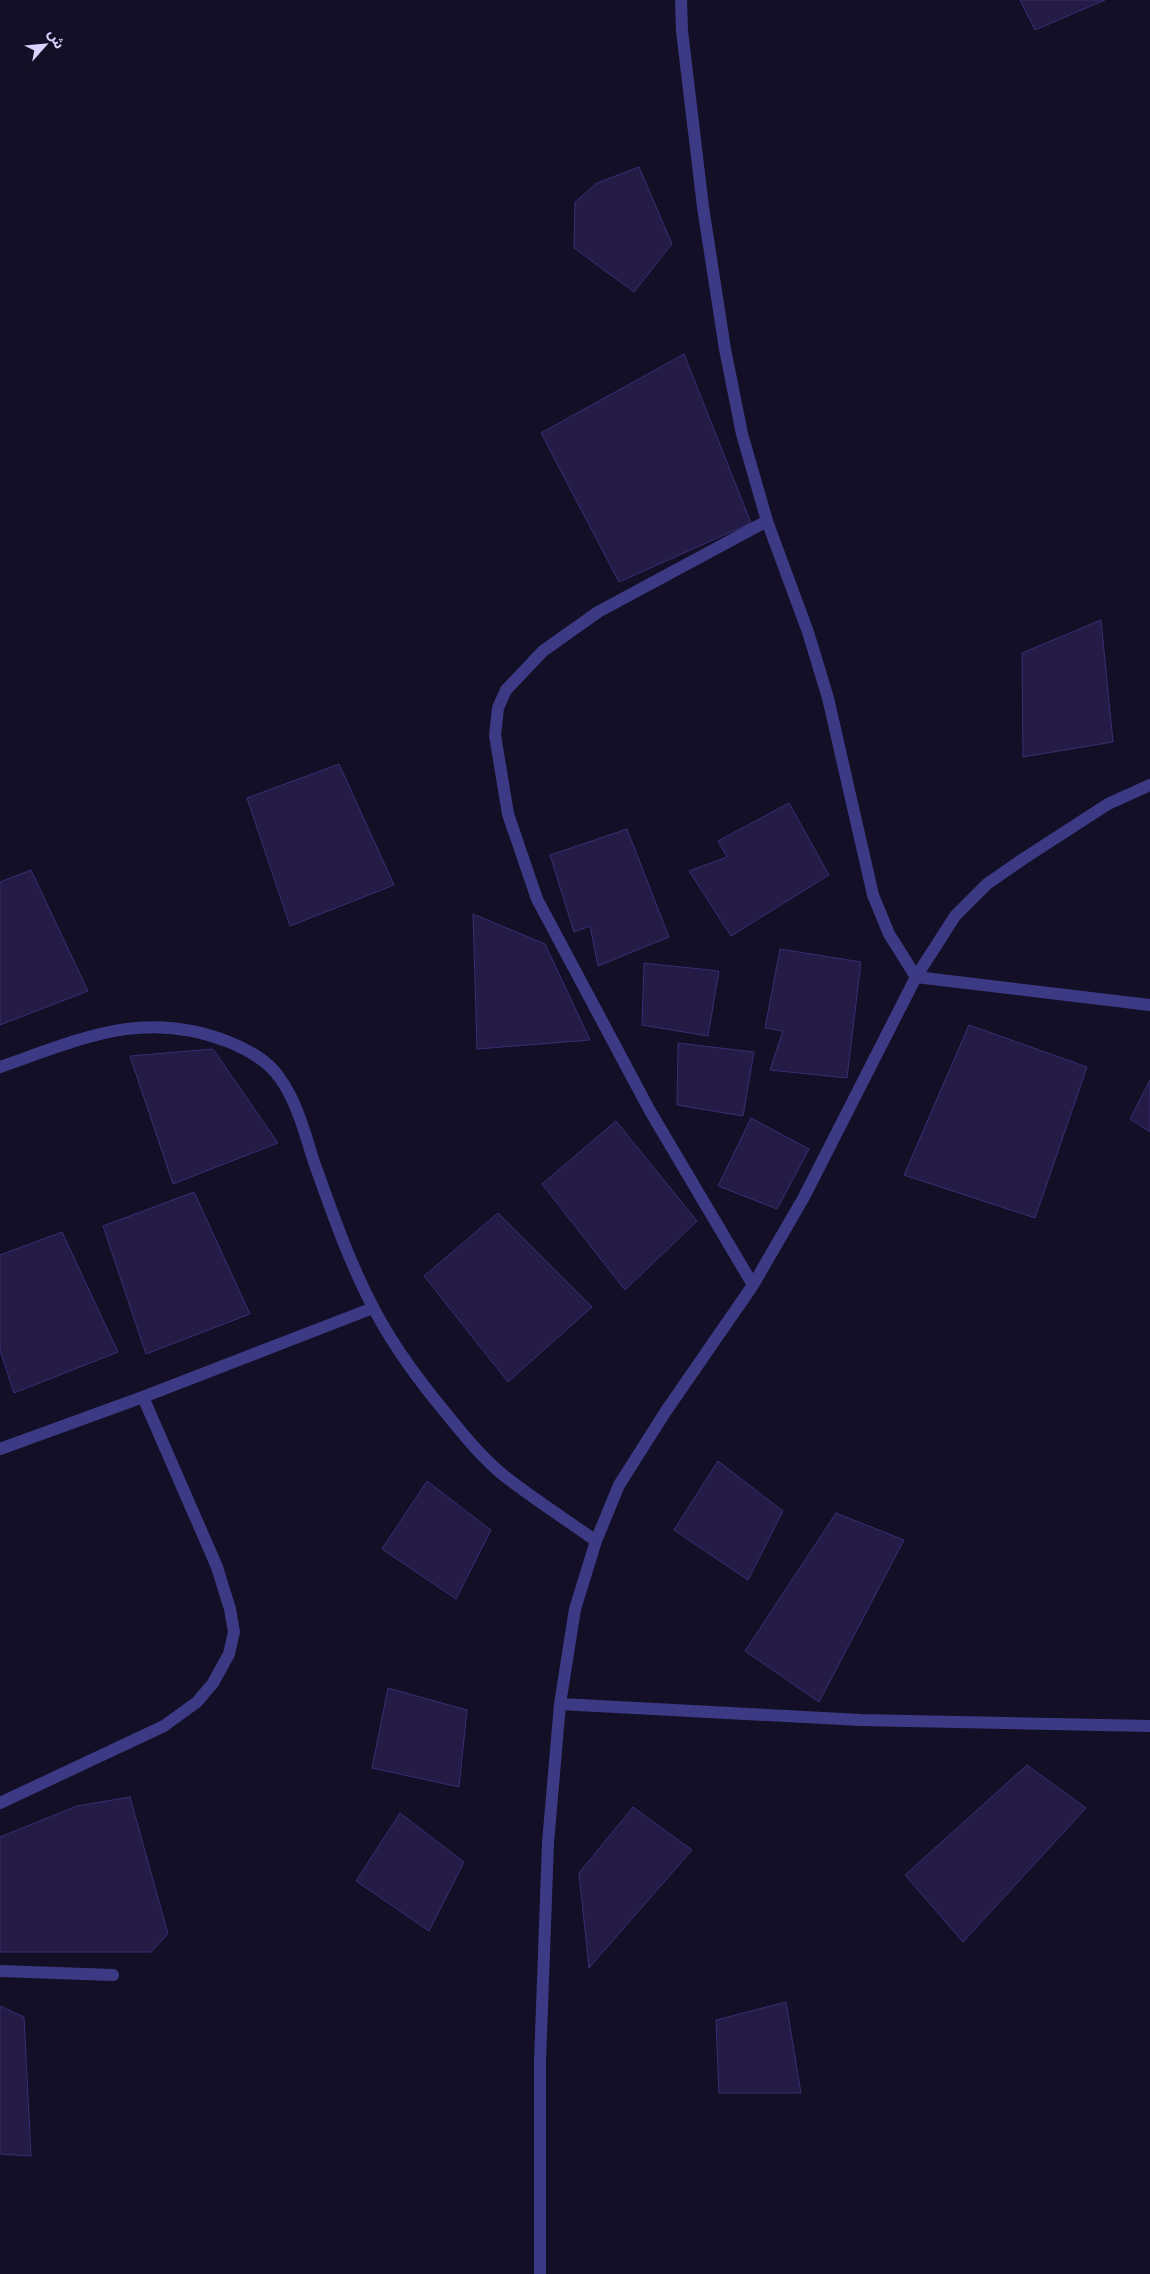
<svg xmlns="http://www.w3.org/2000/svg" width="1150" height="2274" viewBox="0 0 1150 2274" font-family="Ubuntu,'Noto Sans Arabic',sans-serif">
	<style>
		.building { fill: #241b47; stroke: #3b2d73 }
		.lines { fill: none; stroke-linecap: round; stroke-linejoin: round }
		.street { stroke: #3d3a85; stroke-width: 12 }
	</style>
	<rect width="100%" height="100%" fill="#130f26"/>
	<path class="building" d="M 1020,0 L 1105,0 L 1035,30 Z
		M 639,167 L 672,244 L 634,292 L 574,248 L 575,202 L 597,183 Z
		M 684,354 L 751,523 L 619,582 L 541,433 Z
		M 1101,620 L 1113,742 L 1023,757 L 1022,653 Z
		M 339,764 L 394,885 L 290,926 L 247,798 Z
		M 789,803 L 829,875 L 731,936 L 689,871 L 727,857 L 718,841 Z
		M 627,829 L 669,937 L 598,966 L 590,926 L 574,932 L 550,855 Z
		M 31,870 L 88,991 L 0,1025 L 0,882 Z
		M 473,914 L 545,944 L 590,1040 L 477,1049 Z
		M 780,949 L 861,962 L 847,1078 L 770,1070 L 783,1031 L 765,1028 Z
		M 644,963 L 719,971 L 708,1036 L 642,1025 Z
		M 969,1025 L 1087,1067 L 1035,1218 L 904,1175 Z
		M 678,1043 L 754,1052 L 743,1116 L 677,1105 Z
		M 213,1049 L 278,1143 L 173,1184 L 130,1056 Z
		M 1150,1080 L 1150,1132 L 1130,1119 Z
		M 751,1118 L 809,1149 L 777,1209 L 718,1186 Z
		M 616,1121 L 697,1221 L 625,1290 L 542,1184 Z
		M 194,1192 L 250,1314 L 146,1354 L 103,1226 Z
		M 498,1213 L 592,1307 L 508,1382 L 424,1276 Z
		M 62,1232 L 118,1352 L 14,1393 L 0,1350 L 0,1255 Z
		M 718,1461 L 783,1511 L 748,1580 L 674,1530 Z
		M 427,1481 L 491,1530 L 456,1599 L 382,1549 Z
		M 836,1513 L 904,1540 L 819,1702 L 745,1651 Z
		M 388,1688 L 467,1710 L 459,1787 L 372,1768 Z
		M 1027,1765 L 1086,1808 L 963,1942 L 905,1875 Z
		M 130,1797 L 168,1934 L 151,1952 L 0,1952 L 0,1837 L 77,1806 Z
		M 633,1807 L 692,1850 L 589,1968 L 579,1873 Z
		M 400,1813 L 464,1862 L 429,1931 L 356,1881 Z
		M 786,2002 L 801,2093 L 719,2093 L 716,2020 Z
		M 0,2006 L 24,2017 L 31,2156 L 0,2154 Z"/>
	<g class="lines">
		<path class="street" d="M 681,0 L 682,31 L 703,207 L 725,349 L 742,434 L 767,521 L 808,632 L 828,698 L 873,895 L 889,934 L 916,977 L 1150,1005
			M 0,1067 C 81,1039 144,1008 229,1042 C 248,1050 267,1060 279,1077 C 297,1101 305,1134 314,1162 C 332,1212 349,1262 374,1309 C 395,1349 421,1383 449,1417 C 467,1439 485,1461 507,1478 C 535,1500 567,1520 596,1541
			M 753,1285 L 650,1111 L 537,899 L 508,814 L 495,735 L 498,708 L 506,690 L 543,651 L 598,612 L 767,521
			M 0,1449 L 143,1397 L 373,1308
			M 560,1704 L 860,1720 L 1150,1726
			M 0,1803 L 164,1726 L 197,1702 L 213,1683 L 229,1654 L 234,1632 L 230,1609 L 217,1567 L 143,1397
			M 0,1971 L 113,1975
			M 540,2274 L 540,2062 L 548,1843 L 560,1704 L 575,1609 L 596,1541 L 619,1485 L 666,1411 L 753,1285 L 804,1197 L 916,977 L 955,916 L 987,884 L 1023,859 L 1108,804 L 1150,785"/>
	</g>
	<g transform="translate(45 45) rotate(63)" stroke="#130f26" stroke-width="4" paint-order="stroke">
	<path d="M0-4L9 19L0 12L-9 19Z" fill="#d9d4ff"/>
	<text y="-8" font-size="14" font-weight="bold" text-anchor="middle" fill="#d9d4ff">ش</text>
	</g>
</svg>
